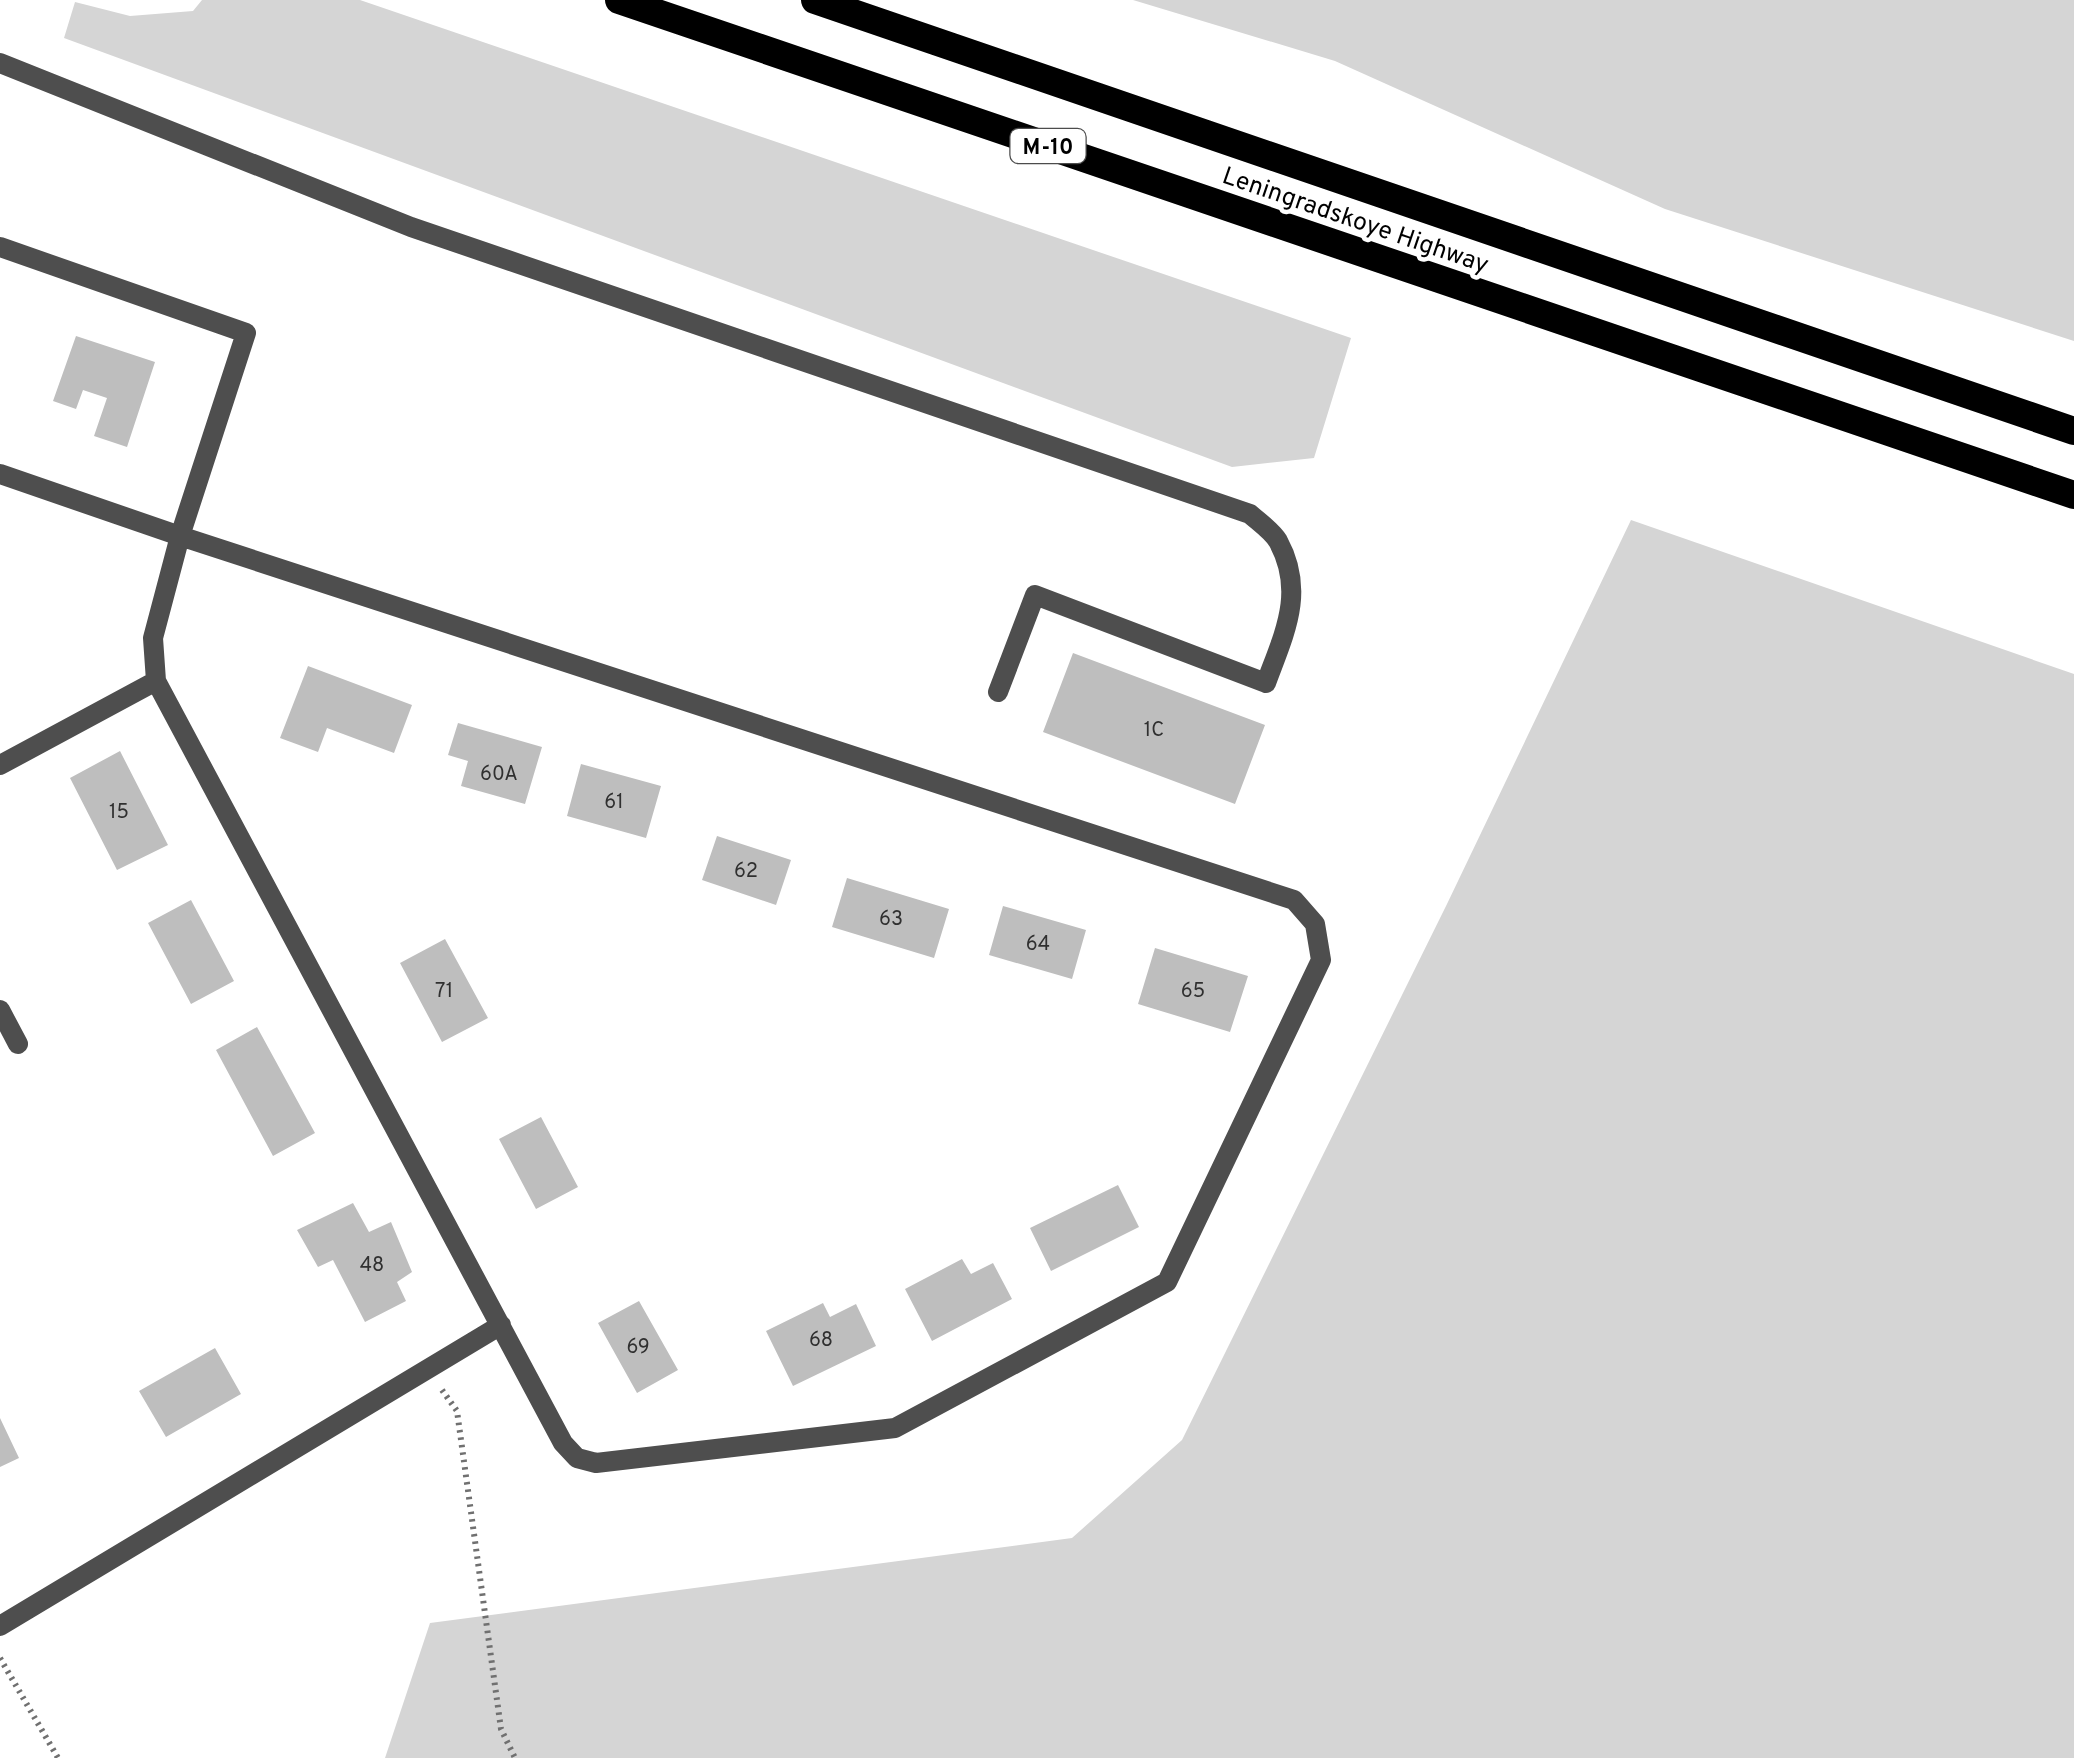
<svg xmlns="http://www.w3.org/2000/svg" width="2074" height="1758" viewBox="0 0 2074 1758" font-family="Overpass,sans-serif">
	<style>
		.green { fill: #d5d5d5 }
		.building { fill: #bebebe }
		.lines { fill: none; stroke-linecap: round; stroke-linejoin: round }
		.path { stroke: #707070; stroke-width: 6; stroke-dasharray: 2.5 5; stroke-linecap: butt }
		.service { stroke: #4e4e4e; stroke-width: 20 }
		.minor { stroke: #4e4e4e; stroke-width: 20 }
		.trunk { stroke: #000; stroke-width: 28 }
		.labels { text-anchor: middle; stroke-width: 9; stroke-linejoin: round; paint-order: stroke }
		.number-label { font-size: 20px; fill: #303030 }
		.shield { fill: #fff; stroke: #4c4c4c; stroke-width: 2.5 }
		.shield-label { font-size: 22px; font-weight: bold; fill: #000 }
		.street-label { font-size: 25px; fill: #000; stroke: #fff }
	</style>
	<rect width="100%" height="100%" fill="#fff"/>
	<path class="green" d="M 202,0 L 360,0 L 1351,338 L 1314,458 L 1232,467 L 64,38 L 75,2 L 130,16 L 193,11 Z
		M 1133,0 L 2074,0 L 2074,341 L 1665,209 L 1335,61 Z
		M 1631,520 L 2074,674 L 2074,1758 L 385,1758 L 430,1623 L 1072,1538 L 1182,1440 L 1447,904 Z"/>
	<path class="building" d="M 76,336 L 155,362 L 127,447 L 94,436 L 107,398 L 83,390 L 76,409 L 53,401 Z
		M 1073,653 L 1265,725 L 1235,804 L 1043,732 Z
		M 308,666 L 412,705 L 394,753 L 327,728 L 318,752 L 280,738 Z
		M 458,723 L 542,747 L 525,804 L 461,786 L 468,761 L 448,755 Z
		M 120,751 L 168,845 L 117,870 L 70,778 Z
		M 581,764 L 661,786 L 646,838 L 567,816 Z
		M 717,836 L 791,860 L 776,905 L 702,880 Z
		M 847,878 L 949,909 L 934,958 L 832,927 Z
		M 191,900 L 234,981 L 191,1004 L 148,923 Z
		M 1003,906 L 1086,930 L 1072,979 L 989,955 Z
		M 445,939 L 488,1018 L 442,1042 L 400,963 Z
		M 1155,948 L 1248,976 L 1230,1032 L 1138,1004 Z
		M 257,1027 L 315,1133 L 273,1156 L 216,1050 Z
		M 541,1117 L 578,1187 L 536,1209 L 499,1139 Z
		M 1118,1185 L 1139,1227 L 1051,1271 L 1030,1228 Z
		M 353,1203 L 369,1232 L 391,1222 L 412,1272 L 397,1282 L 406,1301 L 365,1322 L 333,1260 L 318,1267 L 297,1230 Z
		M 962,1259 L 971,1274 L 993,1263 L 1012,1299 L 932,1341 L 905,1289 Z
		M 639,1301 L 678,1370 L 637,1393 L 598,1323 Z
		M 823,1303 L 830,1317 L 856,1304 L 876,1346 L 793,1386 L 766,1331 Z
		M 215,1348 L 241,1394 L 166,1437 L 139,1391 Z
		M 0,1418 L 19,1458 L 0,1467 Z"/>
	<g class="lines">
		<path class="path" d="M 442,1390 L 457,1411 L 501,1729 L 515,1758
			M 0,1658 L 58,1758"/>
		<path class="service" d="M 0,63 L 411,227 L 1250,514 C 1259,522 1272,531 1278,541 C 1306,592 1284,634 1266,683 L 1035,595 L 998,692
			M 0,1010 L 18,1044"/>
		<path class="minor" d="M 0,247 L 246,333 L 180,536 L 153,638 L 156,681 L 563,1443 L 577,1458 L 596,1463 L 895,1428 L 1167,1282 L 1321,960 L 1315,924 L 1294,900 L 180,536 L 0,474
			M 0,765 L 156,681
			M 0,1626 L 501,1325"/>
		<path class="trunk" d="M 619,0 L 2074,495
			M 815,0 L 2074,431"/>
	</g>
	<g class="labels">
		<g class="number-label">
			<text x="1154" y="736">1С</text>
			<text x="499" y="780">60А</text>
			<text x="614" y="808">61</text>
			<text x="119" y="818">15</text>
			<text x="746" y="877">62</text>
			<text x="891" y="925">63</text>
			<text x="1038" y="950">64</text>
			<text x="444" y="997">71</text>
			<text x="1193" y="997">65</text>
			<text x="372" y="1271">48</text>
			<text x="821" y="1346">68</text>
			<text x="638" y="1353">69</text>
		</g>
		<rect class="shield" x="1010.5" y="129" width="75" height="34" rx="8"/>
		<g class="shield-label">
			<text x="1048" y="154">М-10</text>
		</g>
		<g class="street-label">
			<text transform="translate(1356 219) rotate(19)" y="9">Leningradskoye Highway</text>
		</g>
	</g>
</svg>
